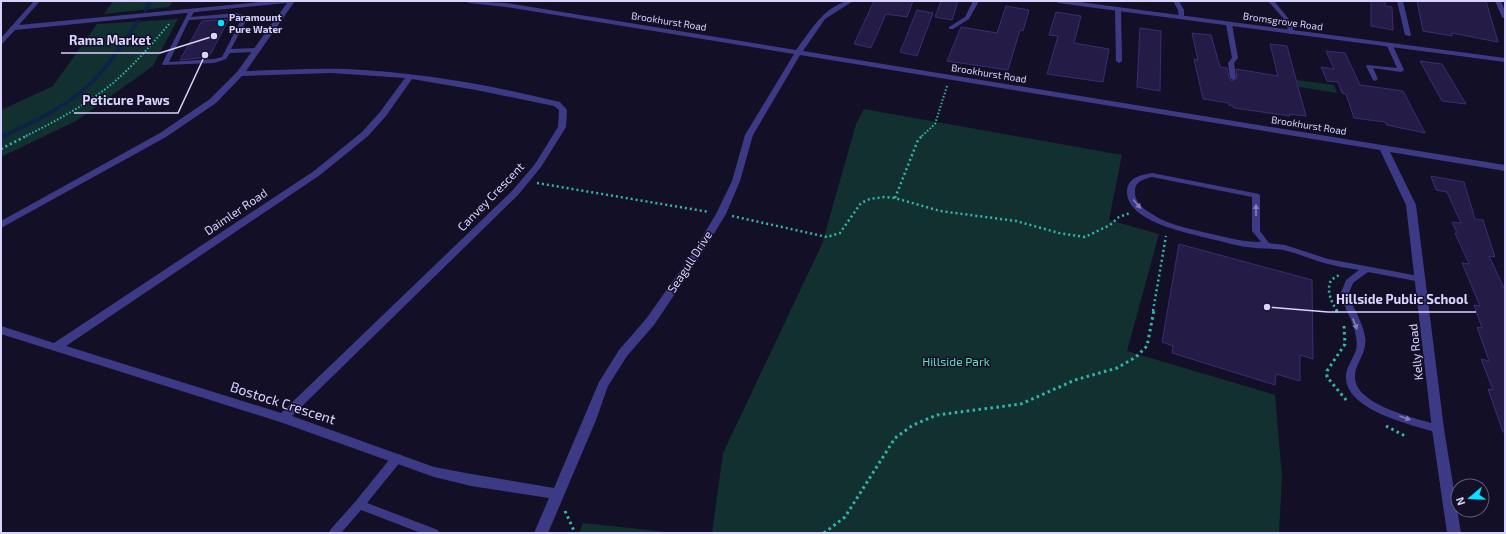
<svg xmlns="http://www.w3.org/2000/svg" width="1506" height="534" viewBox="0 0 1506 534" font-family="'Exo 2',sans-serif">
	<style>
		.green { fill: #12302f }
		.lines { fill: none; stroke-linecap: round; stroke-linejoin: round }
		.stream-far1 { stroke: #0c2248; stroke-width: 3.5 }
		.stream { stroke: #0c2248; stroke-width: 4.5 }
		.building { fill: #241b47; stroke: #3b2d73 }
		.path-far2 { stroke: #2fb8b0; stroke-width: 2; stroke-dasharray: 1.5 2; stroke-linecap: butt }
		.path-far1 { stroke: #2fb8b0; stroke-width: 2.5; stroke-dasharray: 2 3; stroke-linecap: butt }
		.path { stroke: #2fb8b0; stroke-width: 3; stroke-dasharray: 2.5 3.5; stroke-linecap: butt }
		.service { fill: #3d3a85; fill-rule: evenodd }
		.minor { fill: #3d3a85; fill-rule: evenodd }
		.tertiary { fill: #3d3a85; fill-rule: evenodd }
		.oneway { fill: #837fbc }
		.poi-dot { fill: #00e5ff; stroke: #130f26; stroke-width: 1.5 }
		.labels { text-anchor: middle; stroke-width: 3; stroke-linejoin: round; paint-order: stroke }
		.far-poi-label { font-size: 10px; font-weight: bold; fill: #d9d4ff; stroke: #130f26; text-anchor: start }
		.far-street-label { font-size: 10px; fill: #d9d4ff; stroke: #130f26 }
		.street-label { font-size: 12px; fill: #d9d4ff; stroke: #130f26 }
		.park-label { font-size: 12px; fill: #5fe0c0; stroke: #130f26 }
		.near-street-label { font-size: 14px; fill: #d9d4ff; stroke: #130f26 }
		.leader { fill: none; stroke: #d9d4ff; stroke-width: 1.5 }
		.callout-dot { fill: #d9d4ff; stroke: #130f26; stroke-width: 1.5 }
		.callout-label { font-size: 13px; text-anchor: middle; font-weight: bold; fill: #d9d4ff; stroke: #130f26; stroke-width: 3; stroke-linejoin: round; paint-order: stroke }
	</style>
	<rect width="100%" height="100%" fill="#130f26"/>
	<path class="green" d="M 113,1 L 173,1 L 169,7 L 104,14 Z
		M 178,19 L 153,66 L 76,121 L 1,157 L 1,110 L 53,86 L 97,24 Z
		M 1297,80 L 1334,85 L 1337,93 L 1299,87 Z
		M 864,109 L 1122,155 L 1109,220 L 1159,234 L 1127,351 L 1275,395 L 1282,477 L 1279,533 L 712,533 L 723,453 L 822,244 L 856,124 Z
		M 583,523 L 677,533 L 579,533 Z"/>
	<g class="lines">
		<path class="stream-far1" d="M 145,11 L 151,1
			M 4,136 C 34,122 66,107 90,84 C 109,66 123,43 138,21"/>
		<path class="stream" d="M 1,138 L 6,135"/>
	</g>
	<path class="building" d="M 874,1 L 913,1 L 907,17 L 886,14 L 871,48 L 854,44 Z
		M 941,1 L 958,1 L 952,20 L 935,17 Z
		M 1371,1 L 1385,1 L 1385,6 L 1392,7 L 1393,30 L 1371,26 Z
		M 1417,1 L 1486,1 L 1498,42 L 1452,33 L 1452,36 L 1423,31 Z
		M 1006,6 L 1029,10 L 1023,31 L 1020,30 L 1008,70 L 947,61 L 961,27 L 997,33 Z
		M 917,10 L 933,13 L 917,56 L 900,52 Z
		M 1056,12 L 1081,16 L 1074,43 L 1109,49 L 1103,82 L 1047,74 L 1058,36 L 1049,35 Z
		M 229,19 L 209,57 L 180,60 L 202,21 Z
		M 1140,28 L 1161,31 L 1160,91 L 1137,87 Z
		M 1192,33 L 1211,35 L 1220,67 L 1227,68 L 1229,78 L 1232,81 L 1237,78 L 1236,69 L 1278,76 L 1270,44 L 1287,46 L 1306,116 L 1289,114 L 1290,116 L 1234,108 L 1233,106 L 1229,105 L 1229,103 L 1203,99 L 1194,59 L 1198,60 Z
		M 1326,51 L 1345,53 L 1360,85 L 1403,91 L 1425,133 L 1387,125 L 1385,122 L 1354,118 L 1346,94 L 1342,93 L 1338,82 L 1327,81 L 1321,67 L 1334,69 Z
		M 1420,61 L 1442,64 L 1466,104 L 1442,101 Z
		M 1431,176 L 1464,182 L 1475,219 L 1483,220 L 1495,257 L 1489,256 L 1505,290 L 1505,432 L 1503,432 L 1488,389 L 1493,390 L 1481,359 L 1489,361 L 1477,327 L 1482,328 L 1474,305 L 1480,306 L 1462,263 L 1469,264 L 1455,233 L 1457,233 L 1452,222 L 1461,223 L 1447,192 L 1436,190 Z
		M 1179,244 L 1312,280 L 1313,359 L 1300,355 L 1300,381 L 1276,374 L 1275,385 L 1172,353 L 1173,346 L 1162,342 Z"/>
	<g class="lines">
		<path class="path-far2" d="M 26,136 C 56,121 86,105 113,83 C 134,65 152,44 170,23
			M 922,136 L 935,124 L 947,86"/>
		<path class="path-far1" d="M 1,149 L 28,135
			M 537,183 L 709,212
			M 895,198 L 918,140 L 923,135
			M 732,216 L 827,237 L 840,233 L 861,203 L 870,199 L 884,197 L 895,198 L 940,211 L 1016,221 L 1059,233 L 1085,237 L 1110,225 L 1119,217 L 1130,213
			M 1153,311 L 1166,236
			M 1337,311 C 1331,301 1326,291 1331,280 L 1339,275"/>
		<path class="path" d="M 1336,310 L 1338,313
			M 1344,326 L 1345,344 L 1327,371 L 1327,377 L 1347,401
			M 1386,426 L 1407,437
			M 565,511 L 575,533
			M 824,533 L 845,517 L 895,438 L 913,425 L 937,415 L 1021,404 L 1075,380 L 1117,368 L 1136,357 L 1147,346 L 1154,310"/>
		<path class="service" d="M 844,1 L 852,1 L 849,3 Z
			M 973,1 L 979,1 L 969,19 L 953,29 L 949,29 L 949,27 L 965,17 Z
			M 1173,1 L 1179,1 L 1184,10 L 1184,19 L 1179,18 L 1178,10 Z
			M 1268,1 L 1274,1 L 1288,18 L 1295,33 L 1294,34 L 1290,34 L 1283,18 Z
			M 1397,1 L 1403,1 L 1411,35 L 1410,36 L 1405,35 Z
			M 1495,1 L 1501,1 L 1505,11 L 1505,19 L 1502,17 Z
			M 1118,7 L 1121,9 L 1122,61 L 1119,63 L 1116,61 L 1115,9 Z
			M 190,9 L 195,10 L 191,17 L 236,13 L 247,16 L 248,17 L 231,49 L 257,48 L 260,50 L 257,52 L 230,53 L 226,59 L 214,63 L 163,65 L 162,64 ZM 236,17 L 242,18 L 222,57 L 214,59 L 169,62 L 189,20 Z
			M 1229,22 L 1232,24 L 1238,58 L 1234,63 L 1236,78 L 1233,80 L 1230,78 L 1228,63 L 1232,58 L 1226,24 Z
			M 1390,44 L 1393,46 L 1404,70 L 1401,72 L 1373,68 L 1378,79 L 1375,81 L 1373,80 L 1366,66 L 1367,65 L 1397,68 L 1387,46 Z
			M 1152,173 L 1259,194 L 1260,196 L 1260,231 L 1269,243 L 1285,245 L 1328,259 L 1424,277 L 1425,279 L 1421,282 L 1368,272 L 1353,283 L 1348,295 C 1354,309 1363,323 1365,337 C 1368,353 1354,364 1355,378 C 1356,406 1420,419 1441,426 L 1443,429 L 1441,432 L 1438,433 C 1413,425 1347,411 1346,378 C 1345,369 1353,359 1356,350 C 1360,332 1346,311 1340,295 L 1346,280 L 1359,270 C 1347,268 1335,266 1324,263 C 1310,259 1297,253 1283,250 C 1271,248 1259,249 1247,247 C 1235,246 1223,241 1211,239 C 1189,233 1126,222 1127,191 C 1128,177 1141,175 1152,173 ZM 1152,177 L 1252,197 L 1252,231 L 1261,242 C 1242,242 1225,237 1207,233 C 1188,228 1168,225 1152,214 C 1143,209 1134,201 1135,191 C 1135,181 1144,179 1152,177 Z
			M 397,454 L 401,455 L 402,458 L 401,461 L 367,503 L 438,530 L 439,533 L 421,533 L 361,510 L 341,533 L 329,533 L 330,530 L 355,502 L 393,455 Z"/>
		<path class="minor" d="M 34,1 L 40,1 L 19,25 L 271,1 L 295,1 L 246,71 C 279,70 313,68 346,69 C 418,72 490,85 560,102 L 567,110 L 566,127 L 541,167 L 518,195 L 292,416 L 434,467 L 471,474 L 554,488 L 599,382 L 619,350 L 646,319 L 692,254 L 716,214 L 732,181 L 745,135 L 794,54 L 506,7 L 469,3 L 466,1 L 506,3 L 796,50 C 810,32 827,1 853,1 L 825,19 L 803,51 L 1505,165 L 1505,171 L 1390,152 L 1416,205 L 1444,429 L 1461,533 L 1447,533 L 1432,429 L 1406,205 L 1380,150 L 800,55 L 753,135 L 740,181 L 726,214 L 699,258 L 654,325 L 627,356 L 608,386 L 596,420 L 548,533 L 534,533 L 549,498 L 471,486 L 434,477 L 280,422 L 1,334 L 1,326 L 54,343 L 314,171 L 362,132 L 380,112 L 405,78 L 331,73 L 242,76 L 216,103 L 166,137 L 1,228 L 1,221 L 160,133 L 210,99 L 237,72 L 287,3 L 15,30 L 3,43 L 1,44 L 1,38 ZM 412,79 L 476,90 L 554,106 L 559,110 L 558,127 L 535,164 L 512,191 L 281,413 L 66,346 L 320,175 L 368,136 L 386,116 Z"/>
		<path class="tertiary" d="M 1055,1 L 1072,1 L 1505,58 L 1505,62 L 1058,3 Z"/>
	</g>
	<defs><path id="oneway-solid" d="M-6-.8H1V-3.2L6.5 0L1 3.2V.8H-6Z"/></defs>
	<g class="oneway">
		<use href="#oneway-solid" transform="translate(1137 204) rotate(50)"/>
		<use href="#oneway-solid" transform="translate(1256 210) rotate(-90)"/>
		<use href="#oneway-solid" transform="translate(1355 324) rotate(69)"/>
		<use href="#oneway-solid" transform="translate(1405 418) rotate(19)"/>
	</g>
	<circle class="poi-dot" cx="221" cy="23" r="4"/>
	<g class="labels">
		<g class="far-poi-label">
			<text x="229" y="21">Paramount<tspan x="229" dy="12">Pure Water</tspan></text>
		</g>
		<g class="far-street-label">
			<text transform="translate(669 21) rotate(9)" y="4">Brookhurst Road</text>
			<text transform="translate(1283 21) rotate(8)" y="4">Bromsgrove Road</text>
			<text transform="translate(989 73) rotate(9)" y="4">Brookhurst Road</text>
			<text transform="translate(1309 125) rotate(9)" y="4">Brookhurst Road</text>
		</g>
		<g class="street-label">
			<text transform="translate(491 197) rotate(-46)" y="4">Canvey Crescent</text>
			<text transform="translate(236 212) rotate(-34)" y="4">Daimler Road</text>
			<text transform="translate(690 262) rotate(-57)" y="4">Seagull Drive</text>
			<text transform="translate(1416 352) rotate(-96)" y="4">Kelly Road</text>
		</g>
		<g class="park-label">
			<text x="956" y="366">Hillside Park</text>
		</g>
		<g class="near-street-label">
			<text transform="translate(283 403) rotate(18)" y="5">Bostock Crescent</text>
		</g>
	</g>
	<path class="leader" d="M214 36L160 53H61M205 55L178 113H74M1267 307L1328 312H1476"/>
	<g class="callout-dot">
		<circle cx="214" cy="36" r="4"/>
		<circle cx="205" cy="55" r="4"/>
		<circle cx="1267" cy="307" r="4"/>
	</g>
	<g class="callout-label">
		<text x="110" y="45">Rama Market</text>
		<text x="126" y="105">Peticure Paws</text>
		<text x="1402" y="304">Hillside Public School</text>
	</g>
	<rect width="1506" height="534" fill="none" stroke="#d9d4ff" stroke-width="4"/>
	<g transform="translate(1470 498) rotate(251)"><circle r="19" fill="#130f26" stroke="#625e7d"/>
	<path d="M0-3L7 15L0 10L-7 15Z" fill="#00e5ff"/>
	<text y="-6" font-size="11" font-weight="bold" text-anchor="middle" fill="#d9d4ff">N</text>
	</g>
</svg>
